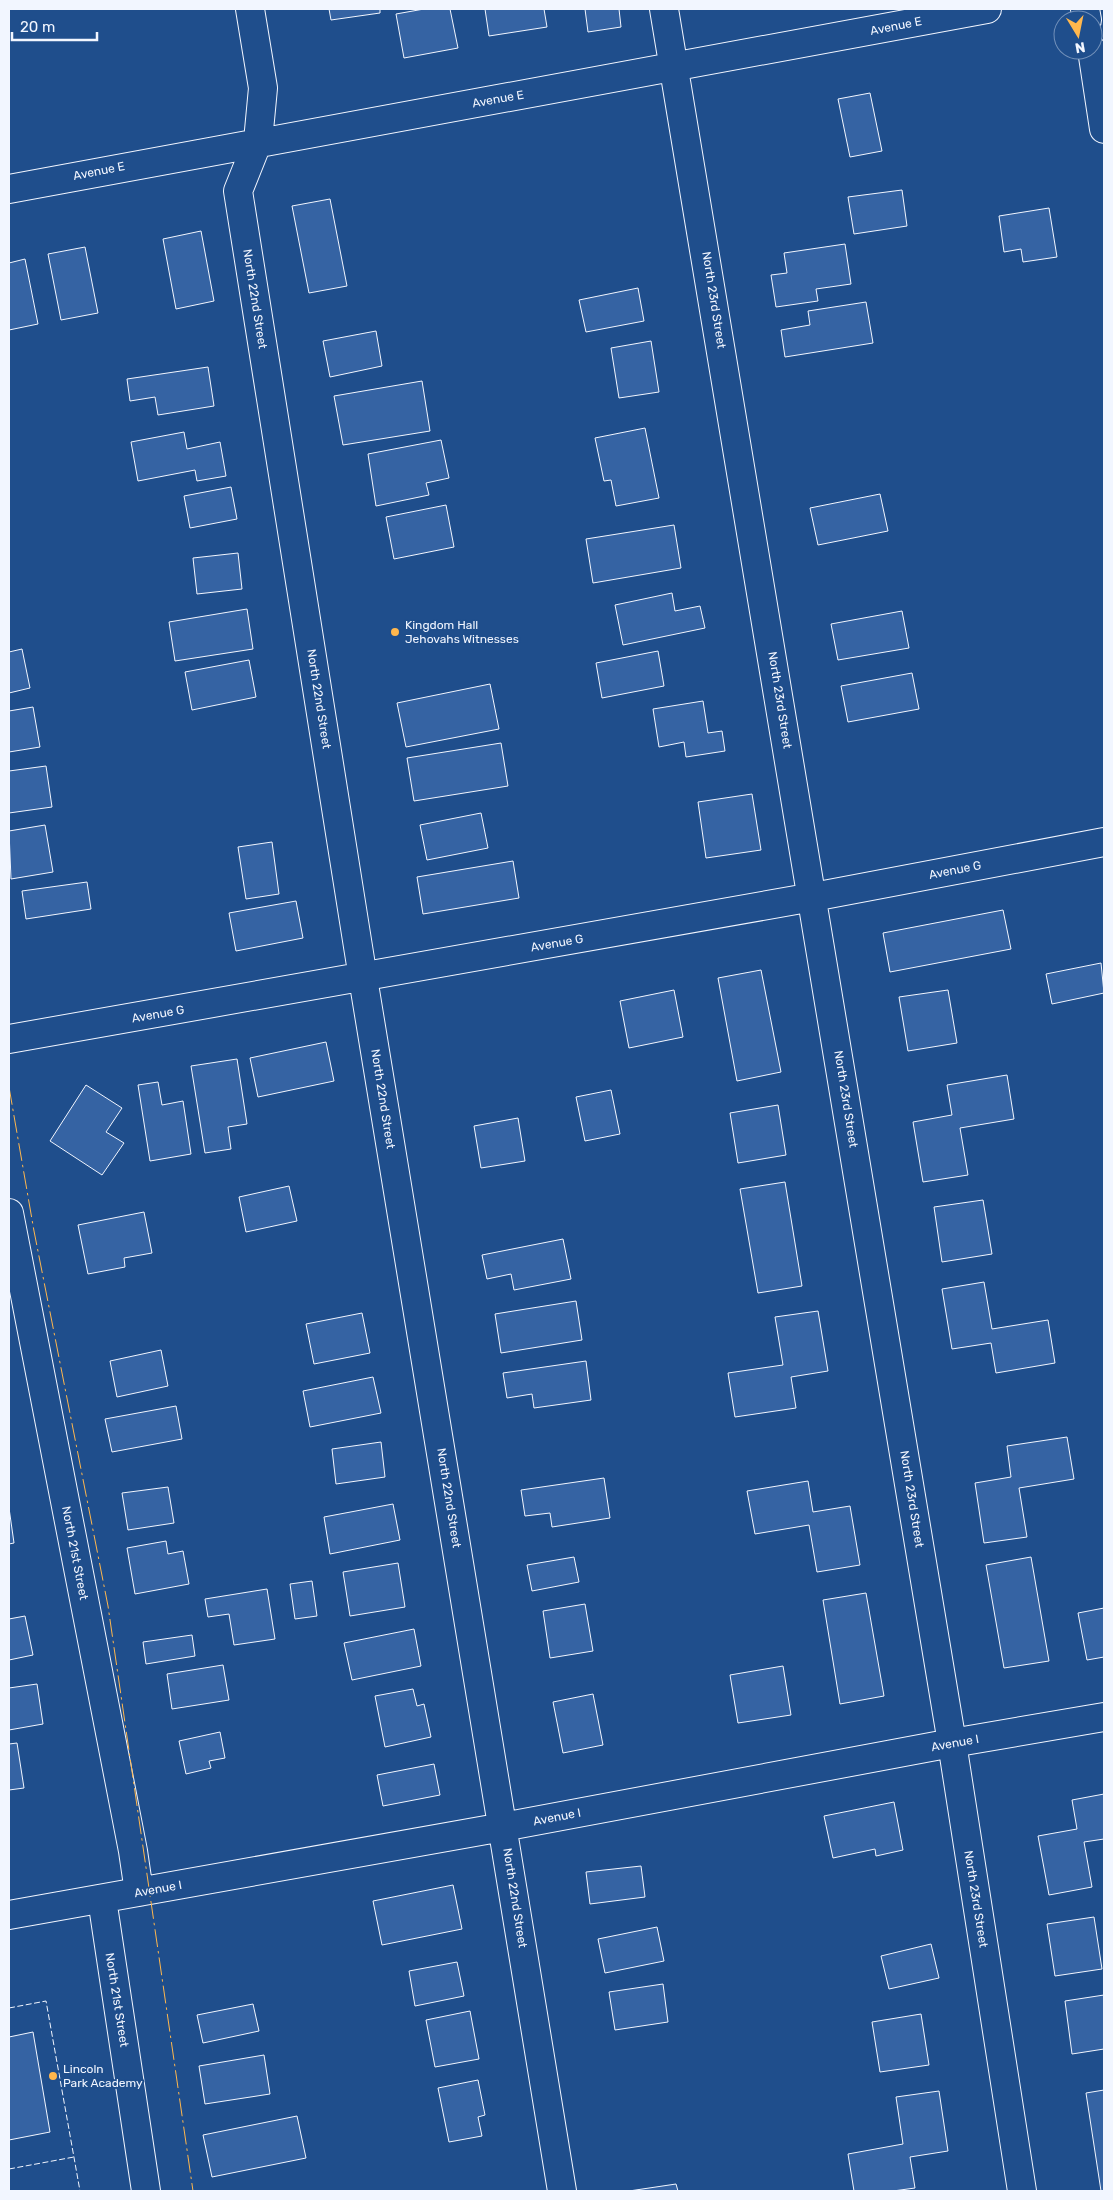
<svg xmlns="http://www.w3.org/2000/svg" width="1113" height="2200" viewBox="0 0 1113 2200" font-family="Rubik,sans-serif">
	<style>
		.building { fill: #3563a3; stroke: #f2f6ff }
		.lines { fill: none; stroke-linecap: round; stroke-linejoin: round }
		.minor-casing { stroke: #f2f6ff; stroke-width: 30 }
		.minor { stroke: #1f4e8c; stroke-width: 28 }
		.fence { stroke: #f2f6ff; stroke-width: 1; stroke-dasharray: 6 2.5; stroke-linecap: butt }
		.power { stroke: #ffb74d; stroke-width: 1; stroke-dasharray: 18 4 2.5 4; stroke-linecap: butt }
		.poi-dot { fill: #ffb74d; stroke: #1f4e8c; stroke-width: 2 }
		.labels { text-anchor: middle; stroke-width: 4; stroke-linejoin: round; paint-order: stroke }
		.street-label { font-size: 12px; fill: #f2f6ff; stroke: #1f4e8c }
		.poi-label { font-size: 12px; fill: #f2f6ff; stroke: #1f4e8c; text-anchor: start }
	</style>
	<rect width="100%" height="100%" fill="#1f4e8c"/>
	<path class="building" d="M 329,9 L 380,9 L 380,13 L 331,20 Z
		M 424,9 L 450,9 L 458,48 L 404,58 L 396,14 Z
		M 485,9 L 544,9 L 547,27 L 489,36 Z
		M 585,9 L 619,9 L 621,27 L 588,32 Z
		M 870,93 L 882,151 L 850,157 L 838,99 Z
		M 902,190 L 907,226 L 854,234 L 848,197 Z
		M 330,199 L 347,286 L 309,293 L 292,206 Z
		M 1049,208 L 1057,257 L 1023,262 L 1021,249 L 1004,252 L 999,216 Z
		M 201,231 L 214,301 L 176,309 L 163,239 Z
		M 845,244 L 851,284 L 816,289 L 818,301 L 776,307 L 771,275 L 787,273 L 784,253 Z
		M 85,247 L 98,313 L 61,320 L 48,254 Z
		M 25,259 L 38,324 L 9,330 L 9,263 Z
		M 638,288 L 644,321 L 586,332 L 579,300 Z
		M 866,302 L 873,343 L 785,357 L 781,330 L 810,325 L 808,311 Z
		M 376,331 L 382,366 L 330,377 L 323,341 Z
		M 651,341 L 659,392 L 619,398 L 611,348 Z
		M 208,367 L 214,406 L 158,415 L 155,397 L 130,401 L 127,379 Z
		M 422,381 L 430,431 L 343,445 L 334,396 Z
		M 645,428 L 659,498 L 616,506 L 611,480 L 604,481 L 595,438 Z
		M 184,432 L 187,449 L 220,442 L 226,476 L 197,481 L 195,470 L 138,481 L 131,442 Z
		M 441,440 L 449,478 L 426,483 L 429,495 L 376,506 L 368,454 Z
		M 231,487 L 237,519 L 190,528 L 184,496 Z
		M 880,494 L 888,531 L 818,545 L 810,508 Z
		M 446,505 L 454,547 L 394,559 L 386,517 Z
		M 674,525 L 681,568 L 593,583 L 586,539 Z
		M 238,553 L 242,589 L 197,594 L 193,558 Z
		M 672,593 L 675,611 L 700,606 L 705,628 L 623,645 L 615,605 Z
		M 247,609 L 253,649 L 175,661 L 169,622 Z
		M 902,611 L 909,648 L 838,660 L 831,624 Z
		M 22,649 L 30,688 L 9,693 L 9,652 Z
		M 658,651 L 664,686 L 602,698 L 596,663 Z
		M 249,660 L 256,697 L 192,710 L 185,672 Z
		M 912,673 L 919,709 L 848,722 L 841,686 Z
		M 490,684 L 499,729 L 406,747 L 397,703 Z
		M 703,701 L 708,733 L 722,731 L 725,751 L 686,757 L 684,742 L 659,747 L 653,709 Z
		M 33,707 L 40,747 L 9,752 L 9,711 Z
		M 501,743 L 508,786 L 414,801 L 407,758 Z
		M 46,766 L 52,807 L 9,813 L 9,771 Z
		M 752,794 L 761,850 L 706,858 L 698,802 Z
		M 481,813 L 488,848 L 427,860 L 420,825 Z
		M 45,825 L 53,872 L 11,879 L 9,831 Z
		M 272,842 L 279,894 L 246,899 L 238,847 Z
		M 513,861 L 519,898 L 423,914 L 417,877 Z
		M 87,882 L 91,909 L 26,919 L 22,891 Z
		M 296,901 L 303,938 L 236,951 L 229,913 Z
		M 1003,910 L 1011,949 L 890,972 L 883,933 Z
		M 1101,963 L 1104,993 L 1052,1004 L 1046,974 Z
		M 761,970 L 781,1072 L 737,1081 L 718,978 Z
		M 674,990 L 683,1037 L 629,1048 L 620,1001 Z
		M 948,990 L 957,1043 L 908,1051 L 899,997 Z
		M 326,1042 L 334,1081 L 258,1097 L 250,1058 Z
		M 237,1059 L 247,1124 L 228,1127 L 231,1149 L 205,1153 L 191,1066 Z
		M 1007,1075 L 1014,1119 L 960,1128 L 968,1175 L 923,1182 L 913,1122 L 952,1115 L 947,1085 Z
		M 158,1082 L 162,1105 L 183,1101 L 191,1154 L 150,1161 L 138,1085 Z
		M 86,1085 L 122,1108 L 106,1132 L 124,1143 L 102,1175 L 50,1141 Z
		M 611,1090 L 620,1134 L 585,1141 L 576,1097 Z
		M 778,1105 L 786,1155 L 738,1163 L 730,1113 Z
		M 518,1118 L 525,1161 L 481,1168 L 474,1126 Z
		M 785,1182 L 802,1286 L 758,1293 L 740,1189 Z
		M 289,1186 L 297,1221 L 246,1232 L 239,1197 Z
		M 983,1200 L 992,1254 L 942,1262 L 934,1207 Z
		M 144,1212 L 152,1253 L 124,1258 L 125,1267 L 88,1274 L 78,1225 Z
		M 563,1239 L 571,1279 L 514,1290 L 511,1274 L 487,1279 L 482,1255 Z
		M 984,1282 L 992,1329 L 1048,1320 L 1055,1363 L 996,1373 L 991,1343 L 952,1349 L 942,1289 Z
		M 576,1301 L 582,1340 L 501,1353 L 495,1314 Z
		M 818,1311 L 828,1371 L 791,1377 L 796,1408 L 735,1417 L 728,1373 L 783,1365 L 775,1317 Z
		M 362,1313 L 370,1353 L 314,1364 L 306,1324 Z
		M 161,1350 L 168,1386 L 117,1397 L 110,1361 Z
		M 586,1361 L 591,1400 L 534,1408 L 532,1394 L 507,1398 L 503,1373 Z
		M 373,1377 L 381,1413 L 310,1427 L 303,1391 Z
		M 176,1406 L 182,1439 L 112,1452 L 105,1419 Z
		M 1067,1437 L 1074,1479 L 1019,1488 L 1027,1537 L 984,1543 L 975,1483 L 1011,1477 L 1007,1446 Z
		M 381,1442 L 385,1477 L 336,1484 L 332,1449 Z
		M 604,1478 L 610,1518 L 552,1527 L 550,1513 L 525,1516 L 521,1490 Z
		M 808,1481 L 813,1512 L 850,1506 L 860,1565 L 817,1572 L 809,1525 L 755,1534 L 747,1491 Z
		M 168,1487 L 174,1523 L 128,1530 L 122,1493 Z
		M 393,1504 L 400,1540 L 330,1554 L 324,1517 Z
		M 9,1508 L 14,1543 L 9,1544 Z
		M 166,1541 L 168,1554 L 183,1551 L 189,1584 L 135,1594 L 127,1548 Z
		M 574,1557 L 579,1582 L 532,1591 L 527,1565 Z
		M 1031,1557 L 1049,1661 L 1004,1668 L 986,1565 Z
		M 398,1563 L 405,1607 L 350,1616 L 343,1572 Z
		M 312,1581 L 317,1616 L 295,1619 L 290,1584 Z
		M 267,1589 L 275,1639 L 234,1645 L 229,1614 L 208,1617 L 205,1599 Z
		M 866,1593 L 884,1696 L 840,1704 L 823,1600 Z
		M 585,1604 L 593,1651 L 550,1658 L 543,1611 Z
		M 1104,1608 L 1104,1657 L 1087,1660 L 1078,1613 Z
		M 25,1616 L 33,1655 L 9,1660 L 9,1619 Z
		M 414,1629 L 421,1666 L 352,1680 L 344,1643 Z
		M 192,1635 L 195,1656 L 146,1664 L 143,1642 Z
		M 223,1665 L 229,1700 L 172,1709 L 167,1674 Z
		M 783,1666 L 791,1715 L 738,1723 L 730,1675 Z
		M 37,1684 L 43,1724 L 9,1730 L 9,1688 Z
		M 413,1689 L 417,1706 L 424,1704 L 431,1737 L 385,1747 L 375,1696 Z
		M 593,1694 L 603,1745 L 563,1753 L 553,1702 Z
		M 220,1732 L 225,1758 L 209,1761 L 211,1768 L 186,1774 L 179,1741 Z
		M 17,1743 L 24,1788 L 9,1790 L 9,1744 Z
		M 434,1764 L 440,1795 L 383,1806 L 377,1775 Z
		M 1104,1794 L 1104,1839 L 1084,1842 L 1092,1887 L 1049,1895 L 1038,1836 L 1077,1829 L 1072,1800 Z
		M 894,1802 L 903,1850 L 876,1856 L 875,1849 L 833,1858 L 824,1816 Z
		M 641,1866 L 645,1897 L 590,1904 L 586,1872 Z
		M 453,1885 L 462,1929 L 382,1945 L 373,1901 Z
		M 1094,1917 L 1102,1969 L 1055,1976 L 1047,1924 Z
		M 657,1927 L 664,1961 L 605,1973 L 598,1939 Z
		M 931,1944 L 939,1978 L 889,1989 L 881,1956 Z
		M 457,1962 L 464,1996 L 415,2006 L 409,1971 Z
		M 663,1984 L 668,2022 L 615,2030 L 609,1992 Z
		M 1104,1995 L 1104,2049 L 1072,2054 L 1065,2001 Z
		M 253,2004 L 259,2031 L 203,2043 L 197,2015 Z
		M 470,2011 L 479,2059 L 435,2067 L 426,2020 Z
		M 921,2014 L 929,2065 L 880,2072 L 872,2022 Z
		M 33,2032 L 50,2132 L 9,2140 L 9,2037 Z
		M 264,2055 L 270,2094 L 205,2104 L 199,2066 Z
		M 478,2080 L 485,2115 L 478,2117 L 482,2136 L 449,2142 L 438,2088 Z
		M 1104,2090 L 1104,2191 L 1101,2191 L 1086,2093 Z
		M 939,2091 L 948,2151 L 910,2157 L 915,2188 L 893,2191 L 854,2191 L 848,2154 L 903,2144 L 896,2097 Z
		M 297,2116 L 306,2158 L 212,2177 L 203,2135 Z
		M 676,2184 L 678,2191 L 629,2191 Z"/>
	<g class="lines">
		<defs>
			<path id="minor" d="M 250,9 L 263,88 L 258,141 L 238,191 L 363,978 L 562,2191
				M 664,9 L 952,1743 L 1022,2191
				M 1085,9 L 1087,20
				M 1092,50 L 1104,129
				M 9,189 C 334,127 661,71 987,9
				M 9,1039 L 813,897 L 1104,842
				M 9,1213 L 133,1851 L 139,1892
				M 102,1899 L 146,2191
				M 9,1915 L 503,1827 L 952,1743 L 1104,1717"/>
		</defs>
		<use href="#minor" class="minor-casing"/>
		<use href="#minor" class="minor"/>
		<path class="fence" d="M 9,2008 L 46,2001 L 80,2191
			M 9,2169 L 74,2157"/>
		<path class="power" d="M 9,1087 L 34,1231 L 108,1606 L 193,2191"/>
	</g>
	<g class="poi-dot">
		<circle cx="395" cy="632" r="5"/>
		<circle cx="53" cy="2076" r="5"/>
	</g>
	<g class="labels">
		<g class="street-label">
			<text transform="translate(896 26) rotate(-11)" y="4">Avenue E</text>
			<text transform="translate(498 99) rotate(-10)" y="4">Avenue E</text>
			<text transform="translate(99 171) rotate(-11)" y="4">Avenue E</text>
			<text transform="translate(255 299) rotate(81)" y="4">North 22nd Street</text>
			<text transform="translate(714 300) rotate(81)" y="4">North 23rd Street</text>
			<text transform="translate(319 699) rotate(81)" y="4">North 22nd Street</text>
			<text transform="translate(780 700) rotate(81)" y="4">North 23rd Street</text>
			<text transform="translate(955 870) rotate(-11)" y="4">Avenue G</text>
			<text transform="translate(557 943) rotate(-10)" y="4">Avenue G</text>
			<text transform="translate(158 1014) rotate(-10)" y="4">Avenue G</text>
			<text transform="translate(383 1099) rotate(81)" y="4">North 22nd Street</text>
			<text transform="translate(846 1099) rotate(81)" y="4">North 23rd Street</text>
			<text transform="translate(449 1498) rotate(81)" y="4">North 22nd Street</text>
			<text transform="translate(912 1499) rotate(81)" y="4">North 23rd Street</text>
			<text transform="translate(75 1553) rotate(79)" y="4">North 21st Street</text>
			<text transform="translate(955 1743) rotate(-10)" y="4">Avenue I</text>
			<text transform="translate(557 1817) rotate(-11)" y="4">Avenue I</text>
			<text transform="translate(158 1889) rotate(-10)" y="4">Avenue I</text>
			<text transform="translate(515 1898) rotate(81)" y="4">North 22nd Street</text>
			<text transform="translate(976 1899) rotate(81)" y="4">North 23rd Street</text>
			<text transform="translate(117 2000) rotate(81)" y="4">North 21st Street</text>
		</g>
		<g class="poi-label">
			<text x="405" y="629">Kingdom Hall<tspan x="405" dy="14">Jehovahs Witnesses</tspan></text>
			<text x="63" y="2073">Lincoln<tspan x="63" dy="14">Park Academy</tspan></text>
		</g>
	</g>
	<rect width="1113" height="2200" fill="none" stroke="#f2f6ff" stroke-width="20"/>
	<g transform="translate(1078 35) rotate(170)"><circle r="24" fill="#1f4e8c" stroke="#7391ba"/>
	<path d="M0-4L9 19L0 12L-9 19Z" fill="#ffb74d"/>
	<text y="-8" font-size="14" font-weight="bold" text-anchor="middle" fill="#f2f6ff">N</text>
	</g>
	<path d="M12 32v8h85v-8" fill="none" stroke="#f2f6ff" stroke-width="2.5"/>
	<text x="20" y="32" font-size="15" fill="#f2f6ff" stroke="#1f4e8c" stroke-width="4" paint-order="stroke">20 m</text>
</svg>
